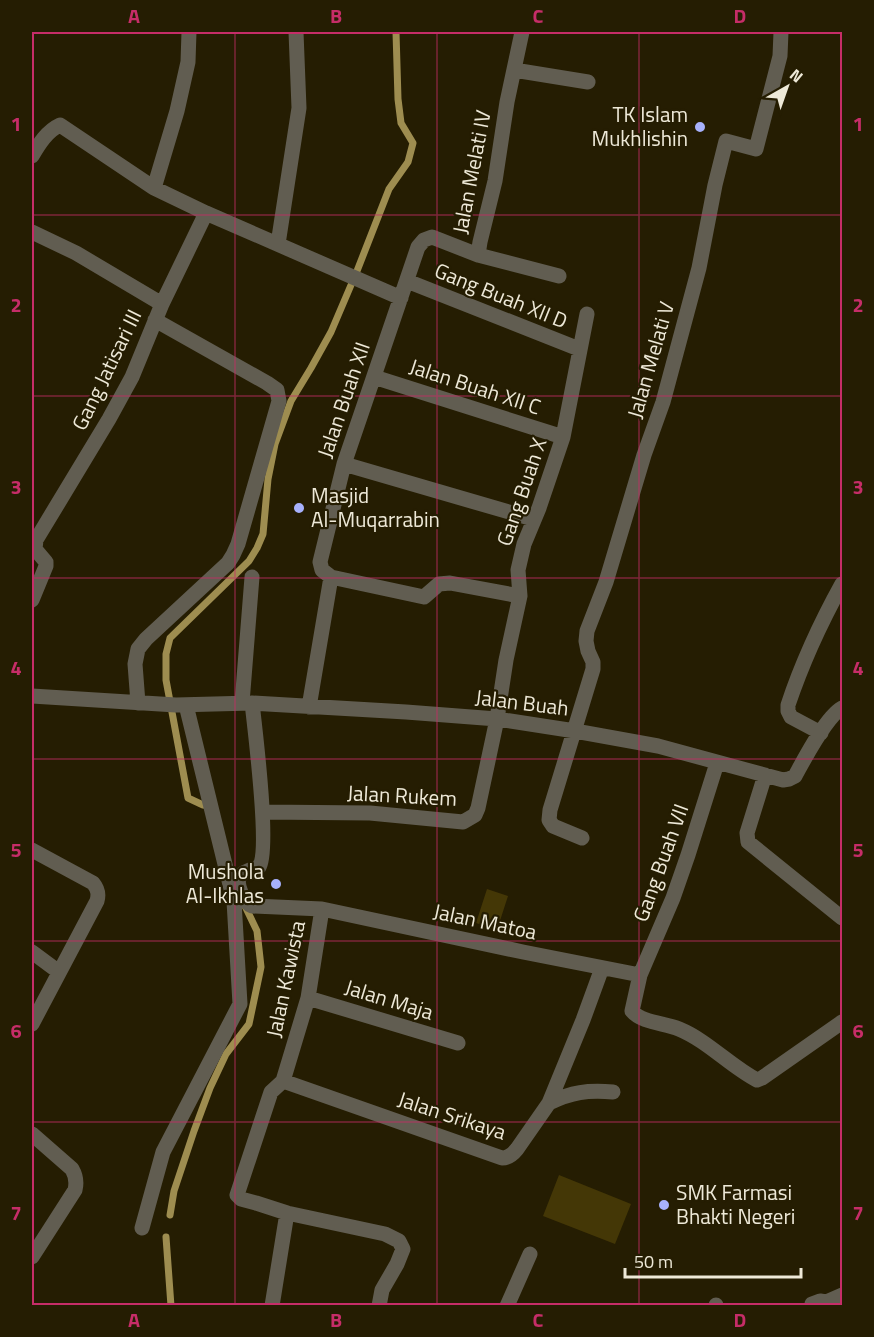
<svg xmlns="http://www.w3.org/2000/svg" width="874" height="1337" viewBox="0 0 874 1337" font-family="'Titillium Web',sans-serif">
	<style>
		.green { fill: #443706 }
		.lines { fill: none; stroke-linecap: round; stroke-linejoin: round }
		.stream { stroke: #9e8d50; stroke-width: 7 }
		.minor { stroke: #615d51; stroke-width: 15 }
		.grid { fill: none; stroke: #c62d68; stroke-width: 1.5; stroke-opacity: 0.55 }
		.poi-dot { fill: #a7b1fc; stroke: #251d02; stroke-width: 2 }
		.labels { text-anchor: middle; stroke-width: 4.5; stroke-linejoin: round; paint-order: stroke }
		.poi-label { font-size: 21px; fill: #eee9d8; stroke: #251d02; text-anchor: end }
		.street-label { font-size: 21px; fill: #eee9d8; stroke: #251d02 }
		.neatline { fill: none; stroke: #c62d68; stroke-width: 2 }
		.grid-label { font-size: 20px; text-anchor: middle; font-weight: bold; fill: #c62d68 }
	</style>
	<rect width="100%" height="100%" fill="#251d02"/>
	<path class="green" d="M 487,889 L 508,896 L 497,930 L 476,923 Z
		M 559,1175 L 631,1204 L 615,1244 L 543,1216 Z"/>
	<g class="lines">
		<path class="stream" d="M 203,805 L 188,798 L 166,680 L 166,654 L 170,638 L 249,561 L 257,548 L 263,534 L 268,479 L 275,444 L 291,401 L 311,368 L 331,332 L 357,271 L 389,189 L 408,162 L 413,143 L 401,123 L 398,99 L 396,32
			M 170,1215 L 174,1191 L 194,1131 L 210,1088 L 226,1054 L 249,1024 L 261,967 L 257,931 L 244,904
			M 166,1237 L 171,1306"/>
		<path class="minor" d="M 514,70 L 588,82
			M 32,156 C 39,144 47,131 60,125 L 154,188 L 206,213 L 401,298
			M 154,188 L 177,111 L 188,62 L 189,32
			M 32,232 L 76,253 L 162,304
			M 278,244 L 299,108 L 296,32
			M 478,255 L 559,276
			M 407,281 L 579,349
			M 374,377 L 563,437
			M 344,464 L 533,519
			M 331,577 L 424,597 L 439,584 L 450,583 L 520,596
			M 32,600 L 46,566 L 46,562 L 35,549 L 36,540 L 109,419 L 132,377 L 162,304 L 206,213
			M 32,696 L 176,705 L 252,703 L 406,712 L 497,719 L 575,731 L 658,746 L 783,780 L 789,779 L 795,776 C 805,758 826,717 842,708
			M 138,703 L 135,664 L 138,649 L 146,639 L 228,563 L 233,555 L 238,544 L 279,401 L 277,390 L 267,383 L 155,320
			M 242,703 L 252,577
			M 252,703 C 255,729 270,852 259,867 C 253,869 244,871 240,876 C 235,884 244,903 252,906 L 322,909 L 308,998 L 283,1081 L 271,1092 L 237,1195 L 241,1199 L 256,1203 L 287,1213 L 272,1306
			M 309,707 L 331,577 L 322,570 L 320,562 L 344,464 L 418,247 L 424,240 L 432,237 L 478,255 L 480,242 L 495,181 L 507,102 L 522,32
			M 821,733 L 791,717 L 788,711 L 788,705 C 802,663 821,622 842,584
			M 717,763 L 688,855 L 673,898 L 640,975 L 632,1011 C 642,1023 665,1023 679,1029 C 708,1041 730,1066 757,1080 L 762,1078 L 842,1022
			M 765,775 L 747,833 L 748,842 L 842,918
			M 263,812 L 370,813 L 463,822 L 475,815 L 478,808 L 497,719 L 506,660 L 520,596 L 518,570 L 524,544 L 539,508 L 563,437 L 587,314
			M 582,838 L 553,826 L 549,820 L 550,810 L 593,669 L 593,662 L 588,651 L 586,641 L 587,631 L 606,582 L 644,455 L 663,402 L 699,268 L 715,185 L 726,141 L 756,149 L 780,56 L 781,32
			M 32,850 L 93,883 C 98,889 99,894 97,901 L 32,1024
			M 322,909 L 523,952 L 640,975
			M 32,952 L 59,972
			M 308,998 L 458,1043
			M 283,1081 L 502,1158 C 509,1158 513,1154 517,1149 L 549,1103 L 583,1020 L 602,968
			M 549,1103 C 572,1092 587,1090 613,1092
			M 32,1134 L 72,1169 C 76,1176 77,1182 75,1190 L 32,1257
			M 287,1213 L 385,1234 L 399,1241 L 403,1249 L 397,1264 L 382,1290 L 379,1306
			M 142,1228 L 163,1152 L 240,1004 L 234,901 L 186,705
			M 507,1306 L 530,1254
			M 716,1306 L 716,1305
			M 812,1306 L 812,1304 L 820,1301 L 826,1302 L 842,1295"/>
	</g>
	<path class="grid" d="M 235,32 L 235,1306M 437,32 L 437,1306M 639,32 L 639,1306M 32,215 L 842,215M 32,396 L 842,396M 32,578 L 842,578M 32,759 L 842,759M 32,941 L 842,941M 32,1122 L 842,1122"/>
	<g class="poi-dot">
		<circle cx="700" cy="127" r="6"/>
		<circle cx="299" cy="508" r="6"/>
		<circle cx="276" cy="884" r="6"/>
		<circle cx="664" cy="1205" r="6"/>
	</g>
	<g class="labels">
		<g class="poi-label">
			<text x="688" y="122">TK Islam<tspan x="688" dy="24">Mukhlishin</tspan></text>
			<text x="311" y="503" text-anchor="start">Masjid<tspan x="311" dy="24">Al-Muqarrabin</tspan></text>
			<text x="264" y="879">Mushola<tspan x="264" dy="24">Al-Ikhlas</tspan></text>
			<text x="676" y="1200" text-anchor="start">SMK Farmasi<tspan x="676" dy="24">Bhakti Negeri</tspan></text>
		</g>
		<g class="street-label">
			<text transform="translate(472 172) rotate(-79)" y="7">Jalan Melati IV</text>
			<text transform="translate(501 296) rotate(22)" y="7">Gang Buah XII D</text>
			<text transform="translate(651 360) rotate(-74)" y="7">Jalan Melati V</text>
			<text transform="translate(107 370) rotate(-64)" y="7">Gang Jatisari III</text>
			<text transform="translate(475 387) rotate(18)" y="7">Jalan Buah XII C</text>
			<text transform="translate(344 400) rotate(-71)" y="7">Jalan Buah XII</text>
			<text transform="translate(522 492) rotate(-71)" y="7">Gang Buah X</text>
			<text transform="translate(522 703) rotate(7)" y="7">Jalan Buah</text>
			<text transform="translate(402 796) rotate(3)" y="7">Jalan Rukem</text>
			<text transform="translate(661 863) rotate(-70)" y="7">Gang Buah VII</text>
			<text transform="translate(485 922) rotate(12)" y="7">Jalan Matoa</text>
			<text transform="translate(286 979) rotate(-78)" y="7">Jalan Kawista</text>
			<text transform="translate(389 1000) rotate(17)" y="7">Jalan Maja</text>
			<text transform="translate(452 1116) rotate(18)" y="7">Jalan Srikaya</text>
		</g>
	</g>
	<rect width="874" height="1337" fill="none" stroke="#251d02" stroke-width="66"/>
	<g transform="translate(787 87) rotate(40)" stroke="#251d02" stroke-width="4.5" paint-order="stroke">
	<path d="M0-4.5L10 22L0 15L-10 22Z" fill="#eee9d8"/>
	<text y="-9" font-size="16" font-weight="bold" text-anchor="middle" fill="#eee9d8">N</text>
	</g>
	<path d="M625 1268v9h176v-9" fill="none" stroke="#eee9d8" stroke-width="3"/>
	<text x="634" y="1268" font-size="18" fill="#eee9d8" stroke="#251d02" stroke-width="4.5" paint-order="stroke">50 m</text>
	<rect x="33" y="33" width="808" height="1271" class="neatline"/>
	<g class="grid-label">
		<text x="134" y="23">A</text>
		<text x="336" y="23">B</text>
		<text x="538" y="23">C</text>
		<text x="740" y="23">D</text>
		<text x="16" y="131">1</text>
		<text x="858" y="131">1</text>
		<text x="16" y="312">2</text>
		<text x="858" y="312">2</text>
		<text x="16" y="494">3</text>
		<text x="858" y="494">3</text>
		<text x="16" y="675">4</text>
		<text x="858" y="675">4</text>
		<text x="16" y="857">5</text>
		<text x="858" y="857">5</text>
		<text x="16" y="1038">6</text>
		<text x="858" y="1038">6</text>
		<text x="16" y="1220">7</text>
		<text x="858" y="1220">7</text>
		<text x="134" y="1327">A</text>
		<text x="336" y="1327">B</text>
		<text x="538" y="1327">C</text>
		<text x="740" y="1327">D</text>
	</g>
</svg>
